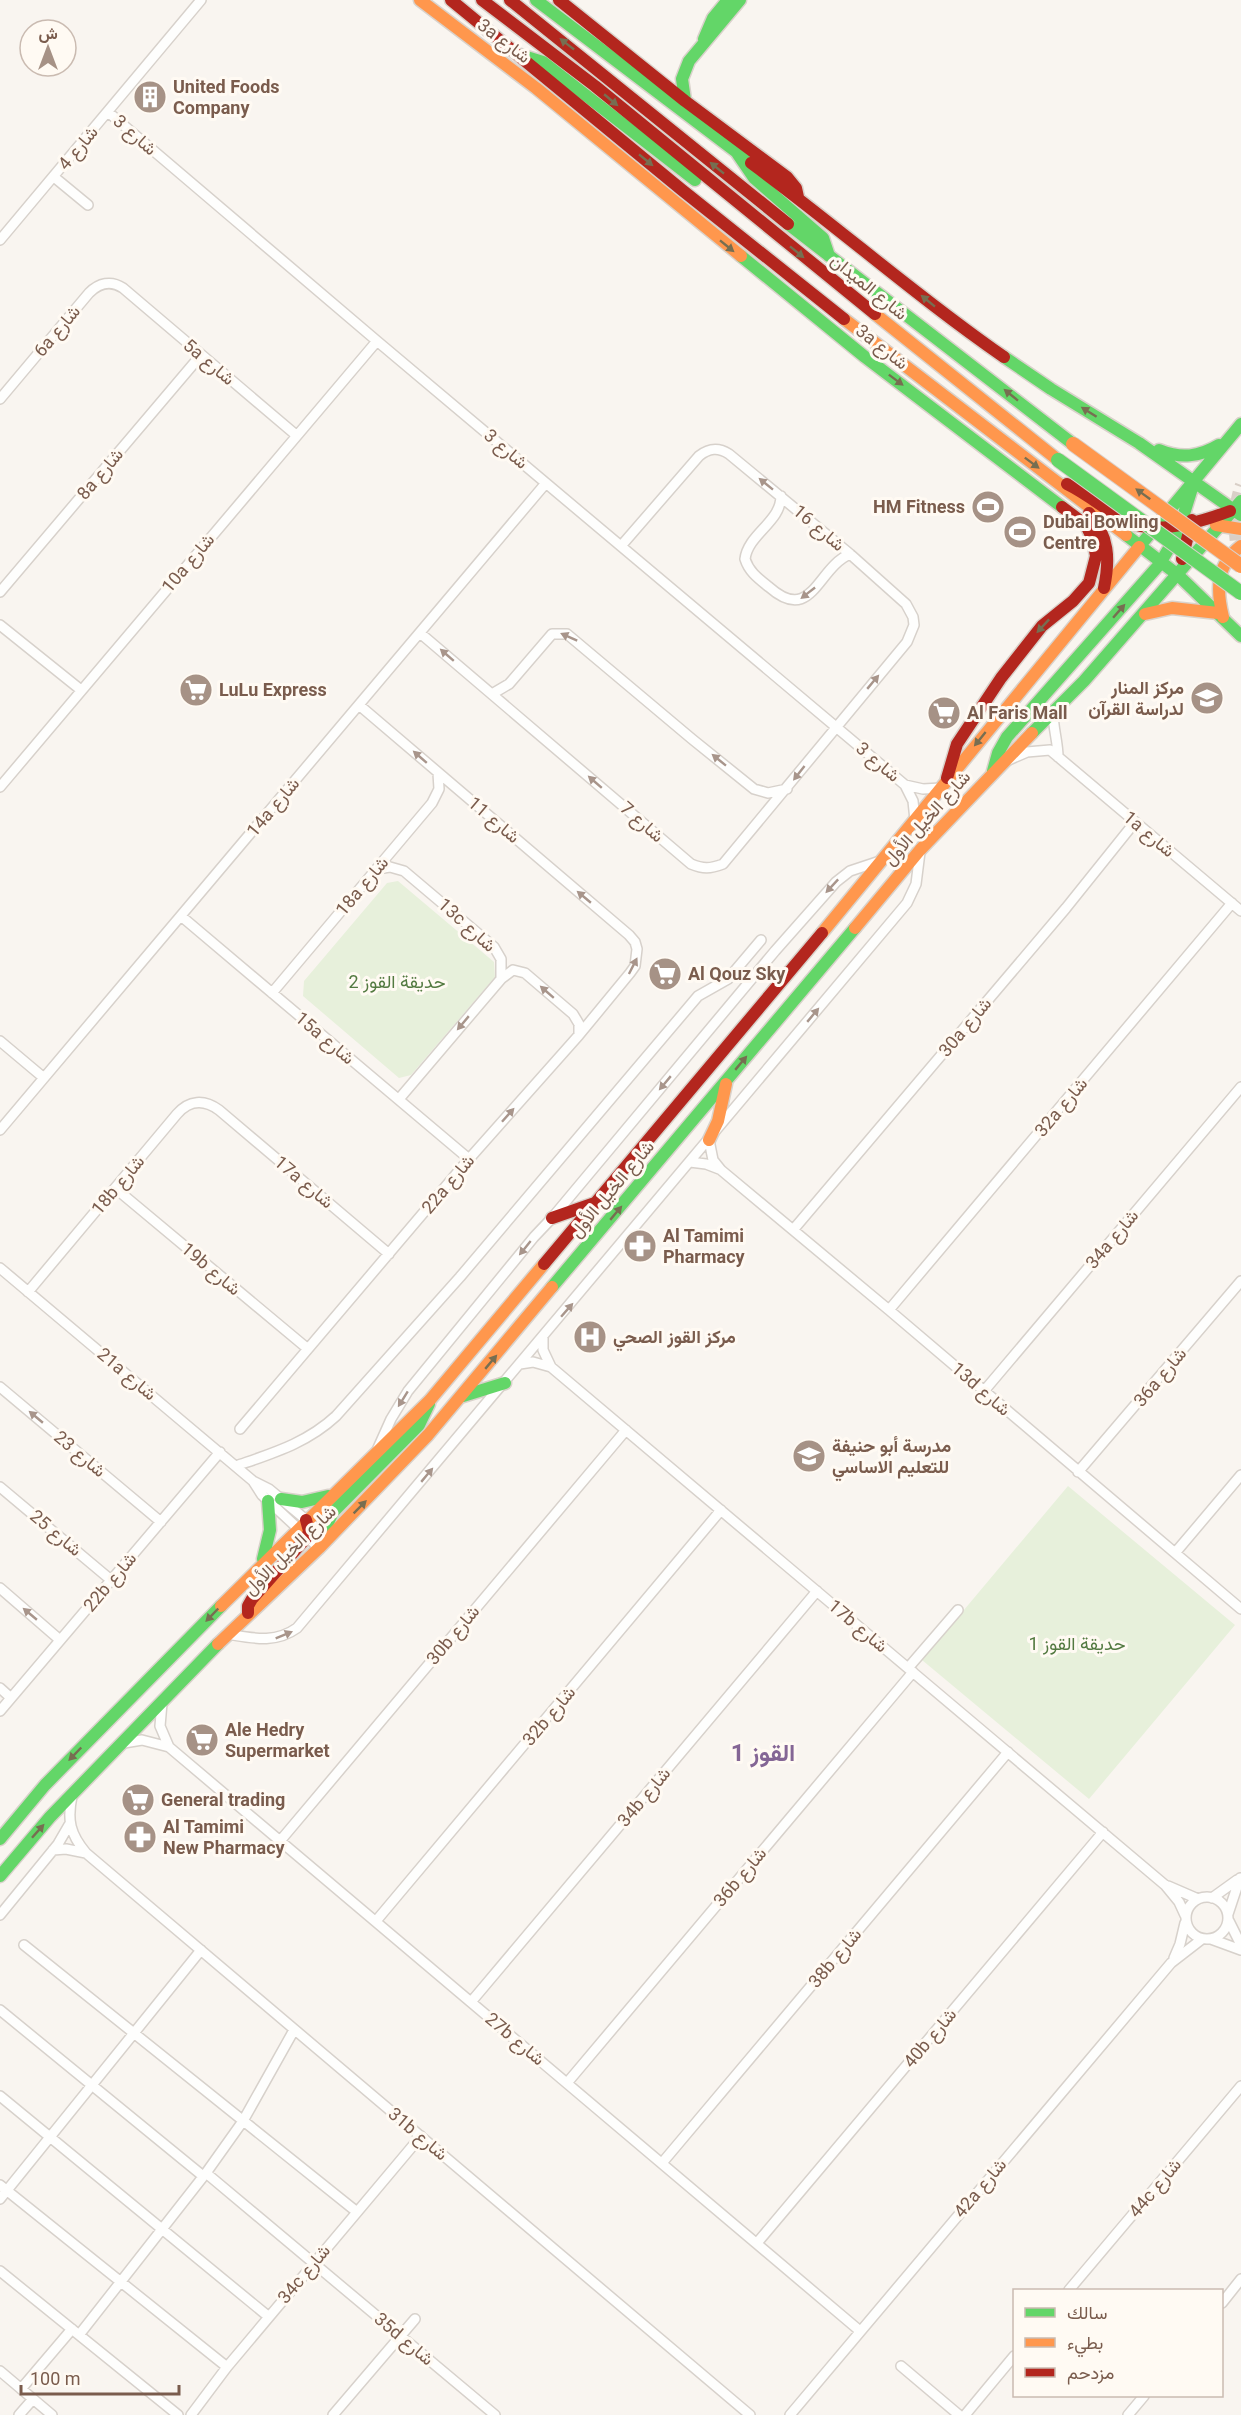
<svg xmlns="http://www.w3.org/2000/svg" width="1241" height="2415" viewBox="0 0 1241 2415" font-family="Roboto,Vazirmatn,sans-serif">
	<style>
		.green { fill: #e7f0db }
		.lines { fill: none; stroke-linecap: round; stroke-linejoin: round }
		.secondary-tunnel { stroke: #d9cfc7; stroke-width: 12; stroke-dasharray: 12 6; stroke-linecap: butt }
		.street-casing { stroke: #d7d1cb; stroke-width: 12 }
		.fast-casing { stroke: #d9d2cb; stroke-width: 15 }
		.slow-casing { stroke: #d9d2cb; stroke-width: 15 }
		.jam-casing { stroke: #d9d2cb; stroke-width: 15 }
		.street { stroke: #fefefd; stroke-width: 9 }
		.fast { stroke: #63d668; stroke-width: 12 }
		.slow { stroke: #ff974d; stroke-width: 12 }
		.jam { stroke: #b3261e; stroke-width: 12 }
		.fast-bridge-casing { stroke: #dad1cc; stroke-width: 16; stroke-linecap: butt }
		.slow-bridge-casing { stroke: #dad1cc; stroke-width: 16; stroke-linecap: butt }
		.fast-bridge { stroke: #63d668; stroke-width: 14 }
		.slow-bridge { stroke: #ff974d; stroke-width: 14 }
		.oneway { fill: #776e51 }
		.oneway2 { fill: #a8958b }
		.labels { text-anchor: middle; stroke-width: 6; stroke-linejoin: round; paint-order: stroke }
		.street-label { font-size: 18px; fill: #7a5c4d; stroke: #fffaf3 }
		.poi-label { font-size: 18px; font-weight: bold; fill: #7a5c4d; stroke: #fffaf3; text-anchor: start }
		.park-label { font-size: 18px; fill: #537a41; stroke: #fffaf3 }
		.district-label { font-size: 24px; font-weight: bold; fill: #846695; stroke: #fffaf3 }
	</style>
	<rect width="100%" height="100%" fill="#f9f5f0"/>
	<path class="green" d="M 398,881 L 494,962 L 495,977 L 411,1075 L 399,1078 L 303,996 L 304,981 L 387,883 Z
		M 1068,1486 L 1235,1625 L 1089,1799 L 922,1660 Z"/>
	<g class="lines">
		<path class="secondary-tunnel" d="M 1239,558 C 1233,536 1233,506 1241,485"/>
		<defs>
			<path id="street" d="M 108,112 L 377,341 L 905,785 L 913,801 L 915,820
				M 54,177 L 88,205
				M 0,240 L 201,0
				M 0,399 L 89,293 C 99,283 111,280 123,288 L 296,435
				M 781,496 C 781,522 748,534 745,559 C 749,572 759,579 769,587 C 812,625 817,568 850,554
				M 0,592 L 201,355
				M 0,625 L 81,690
				M 420,633 L 691,864 C 703,869 710,869 723,864 L 907,642 L 914,625 L 913,617 L 906,604 L 850,554 L 729,454 C 718,447 709,448 699,456 L 621,546
				M 492,694 L 509,684 L 552,634 L 567,634 L 692,739 L 754,789 L 768,793 L 787,789
				M 1053,712 C 1053,728 1058,742 1058,757
				M 1004,762 L 1027,752 L 1050,750 L 1241,911
				M 905,785 L 923,789 L 941,788
				M 0,787 L 377,341
				M 377,869 L 390,867 L 404,871 L 494,947 L 501,959 L 501,979
				M 181,916 L 469,1159
				M 272,993 L 432,803 L 439,789 L 438,773
				M 0,1041 L 44,1078
				M 399,1099 L 501,979 L 513,970 L 525,973 L 573,1014 L 579,1024 L 579,1035
				M 0,1130 L 546,483
				M 709,1140 L 713,1160 L 721,1170 L 889,1310 L 1241,1609
				M 690,1162 L 706,1164 L 719,1169
				M 115,1188 L 308,1349
				M 793,1230 L 1066,908 L 1135,822
				M 0,1268 L 253,1481 L 269,1489 L 328,1538
				M 28,1292 L 177,1114 C 189,1100 204,1099 219,1110 L 389,1254
				M 889,1310 L 1232,903
				M 543,1338 L 543,1350 L 551,1367
				M 520,1364 L 533,1362 L 551,1367 L 1165,1885 L 1179,1902 L 1185,1915
				M 0,1387 L 161,1522
				M 984,1391 L 1241,1087
				M 240,1429 L 469,1159 L 579,1035 L 630,973 L 635,966 L 637,949 L 635,942 L 629,935 L 359,705
				M 378,1448 L 391,1419 L 408,1391 L 534,1237 L 552,1218 L 775,951 L 836,882 L 850,871 L 883,860
				M 236,1466 C 273,1453 307,1443 336,1416 L 460,1277 L 698,996 L 728,979 L 761,940
				M 1078,1472 L 1241,1281
				M 253,1481 L 262,1495 L 319,1548
				M 0,1487 L 111,1580
				M 1175,1553 L 1241,1475
				M 0,1588 L 60,1640
				M 227,1634 C 252,1638 275,1644 297,1628 L 907,903 L 916,884 L 920,852
				M 908,1668 L 958,1610
				M 0,1688 L 11,1698
				M 162,1703 L 160,1726 L 169,1747
				M 0,1711 L 220,1452
				M 124,1743 L 142,1740 L 169,1747 L 860,2331
				M 72,1796 C 67,1820 70,1834 86,1853 L 750,2415
				M 280,1841 L 626,1430
				M 53,1850 L 66,1849 L 86,1853
				M 1168,1886 L 1198,1899
				M1186 1918a21 21 0 1 1 42 0a21 21 0 1 1-42 0Z
				M 1212,1898 L 1237,1880
				M 1228,1914 L 1240,1878
				M 0,1915 L 58,1844 L 69,1825
				M 376,1921 L 721,1510
				M 1229,1921 L 1241,1945
				M 1211,1939 L 1241,1950
				M 24,1945 L 357,2212
				M 1174,1958 L 1180,1944 L 1185,1923
				M 471,2002 L 817,1591
				M 0,2010 L 203,2176
				M 567,2083 L 913,1672
				M 0,2096 L 269,2317
				M 662,2163 L 1008,1752
				M 206,2173 L 495,2415
				M 0,2185 L 227,2367
				M 0,2199 L 201,1950
				M 757,2243 L 1103,1832
				M 0,2271 L 178,2415
				M 1069,2290 L 1241,2086
				M 1222,2303 L 1241,2279
				M 79,2335 L 206,2173 L 243,2121 L 294,2030
				M 901,2366 L 959,2415
				M 0,2371 L 52,2415
				M 21,2389 L 72,2329
				M 19,2415 L 33,2399
				M 191,2415 L 227,2367 L 421,2136
				M 333,2415 L 415,2319
				M 790,2415 L 1171,1963 L 1202,1939
				M 965,2415 L 1014,2356
				M 1128,2415 L 1144,2396"/>
			<path id="fast" d="M 536,0 L 751,163
				M 704,39 L 713,18 L 728,0
				M 520,55 L 543,62 L 695,180
				M 685,100 L 682,79 L 689,61 L 740,0
				M 737,153 L 754,178 L 823,238 L 829,256
				M 788,224 L 1073,444
				M 741,256 L 865,357 L 1062,507
				M 1004,357 L 1051,389 L 1139,443 L 1241,515
				M 1159,450 C 1181,459 1199,457 1219,445
				M 1126,535 L 1178,575 L 1241,636
				M 1139,547 L 1241,424
				M 1032,733 L 1084,681 L 1241,501
				M 993,771 L 998,753 L 1007,737 L 1159,565 L 1178,533 L 1193,485
				M 552,1287 L 855,928
				M 463,1396 L 505,1383
				M 281,1499 L 302,1502 L 328,1496
				M 328,1538 L 327,1525 L 333,1512 L 419,1425 L 429,1404
				M 263,1559 L 270,1530 L 268,1501
				M 0,1839 L 45,1785 L 221,1606
				M 0,1876 L 50,1817 L 218,1644"/>
			<path id="slow" d="M 420,0 L 536,88 L 741,256
				M 875,314 L 1058,460
				M 844,319 L 1126,535
				M 1216,525 L 1241,529
				M 1145,614 L 1172,608 L 1218,613
				M 1223,617 C 1216,589 1216,565 1241,546
				M 855,928 L 920,850 L 1032,733
				M 822,933 L 1139,547
				M 709,1140 L 718,1121 L 726,1084
				M 221,1606 L 430,1400 L 544,1264
				M 218,1644 L 319,1548 L 428,1435 L 552,1287"/>
			<path id="jam" d="M 451,0 L 682,190 L 844,319
				M 482,0 L 595,86 L 875,314
				M 510,0 L 788,224
				M 559,0 L 685,101 L 787,177 L 796,188 L 798,197
				M 751,163 C 837,226 917,297 1004,357
				M 1067,484 C 1088,494 1106,510 1126,521 C 1155,536 1201,522 1230,511
				M 1089,513 C 1109,536 1110,559 1104,588
				M 1182,559 L 1192,520
				M 947,778 L 957,744 L 1001,678 L 1042,626 L 1073,601 L 1089,583 L 1096,556 L 1093,540 L 1086,525 L 1062,507
				M 552,1218 L 595,1203
				M 544,1264 L 822,933
				M 248,1613 L 248,1606 L 252,1599 L 307,1537 L 309,1531 L 306,1520"/>
		</defs>
		<use href="#street" class="street-casing"/>
		<use href="#fast" class="fast-casing"/>
		<use href="#slow" class="slow-casing"/>
		<use href="#jam" class="jam-casing"/>
		<use href="#street" class="street"/>
		<use href="#fast" class="fast"/>
		<use href="#slow" class="slow"/>
		<use href="#jam" class="jam"/>
		<defs>
			<path id="fast-bridge" d="M 1058,460 L 1241,593"/>
			<path id="slow-bridge" d="M 1073,444 L 1241,566"/>
		</defs>
		<use href="#fast-bridge" class="fast-bridge-casing"/>
		<use href="#slow-bridge" class="slow-bridge-casing"/>
		<use href="#fast-bridge" class="fast-bridge"/>
		<use href="#slow-bridge" class="slow-bridge"/>
	</g>
	<defs><path id="oneway-solid" d="M-6-.8H1V-3.2L6.5 0L1 3.2V.8H-6Z" transform="scale(1.5)"/></defs>
	<g class="oneway">
		<use href="#oneway-solid" transform="translate(567 44) rotate(-142)"/>
		<use href="#oneway-solid" transform="translate(611 100) rotate(40)"/>
		<use href="#oneway-solid" transform="translate(646 160) rotate(39)"/>
		<use href="#oneway-solid" transform="translate(717 168) rotate(-141)"/>
		<use href="#oneway-solid" transform="translate(727 246) rotate(39)"/>
		<use href="#oneway-solid" transform="translate(797 252) rotate(39)"/>
		<use href="#oneway-solid" transform="translate(928 301) rotate(-141)"/>
		<use href="#oneway-solid" transform="translate(896 380) rotate(37)"/>
		<use href="#oneway-solid" transform="translate(1011 395) rotate(-141)"/>
		<use href="#oneway-solid" transform="translate(1089 412) rotate(-148)"/>
		<use href="#oneway-solid" transform="translate(1032 463) rotate(37)"/>
		<use href="#oneway-solid" transform="translate(1143 494) rotate(-144)"/>
		<use href="#oneway-solid" transform="translate(1119 611) rotate(-49)"/>
		<use href="#oneway-solid" transform="translate(1043 626) rotate(133)"/>
		<use href="#oneway-solid" transform="translate(980 739) rotate(129)"/>
		<use href="#oneway-solid" transform="translate(741 1063) rotate(-50)"/>
		<use href="#oneway-solid" transform="translate(616 1213) rotate(-50)"/>
		<use href="#oneway-solid" transform="translate(491 1362) rotate(-50)"/>
		<use href="#oneway-solid" transform="translate(360 1507) rotate(-45)"/>
		<use href="#oneway-solid" transform="translate(212 1615) rotate(134)"/>
		<use href="#oneway-solid" transform="translate(75 1754) rotate(134)"/>
		<use href="#oneway-solid" transform="translate(38 1831) rotate(-48)"/>
	</g>
	<g class="oneway2">
		<use href="#oneway-solid" transform="translate(766 484) rotate(-141)"/>
		<use href="#oneway-solid" transform="translate(808 593) rotate(142)"/>
		<use href="#oneway-solid" transform="translate(569 637) rotate(-156)"/>
		<use href="#oneway-solid" transform="translate(447 655) rotate(-139)"/>
		<use href="#oneway-solid" transform="translate(873 682) rotate(-50)"/>
		<use href="#oneway-solid" transform="translate(420 757) rotate(-139)"/>
		<use href="#oneway-solid" transform="translate(719 760) rotate(-141)"/>
		<use href="#oneway-solid" transform="translate(799 773) rotate(128)"/>
		<use href="#oneway-solid" transform="translate(595 782) rotate(-139)"/>
		<use href="#oneway-solid" transform="translate(832 886) rotate(133)"/>
		<use href="#oneway-solid" transform="translate(584 897) rotate(-140)"/>
		<use href="#oneway-solid" transform="translate(633 966) rotate(-63)"/>
		<use href="#oneway-solid" transform="translate(547 992) rotate(-139)"/>
		<use href="#oneway-solid" transform="translate(813 1015) rotate(-50)"/>
		<use href="#oneway-solid" transform="translate(463 1023) rotate(130)"/>
		<use href="#oneway-solid" transform="translate(665 1083) rotate(130)"/>
		<use href="#oneway-solid" transform="translate(508 1115) rotate(-48)"/>
		<use href="#oneway-solid" transform="translate(525 1248) rotate(129)"/>
		<use href="#oneway-solid" transform="translate(567 1310) rotate(-49)"/>
		<use href="#oneway-solid" transform="translate(403 1399) rotate(122)"/>
		<use href="#oneway-solid" transform="translate(36 1417) rotate(-140)"/>
		<use href="#oneway-solid" transform="translate(427 1475) rotate(-50)"/>
		<use href="#oneway-solid" transform="translate(30 1614) rotate(-140)"/>
		<use href="#oneway-solid" transform="translate(284 1635) rotate(-22)"/>
	</g>
	<defs>
		<symbol id="building-disc" viewBox="-11 -11 22 22"><circle r="9.5" fill="#a69286" stroke="#fffaf3"/><path d="M-4-6H4V6H1V3H-1V6H-4ZM-2.5-4.3h1.7v1.8h-1.7ZM.8-4.3h1.7v1.8H.8ZM-2.5-1h1.7V.8h-1.7ZM.8-1h1.7V.8H.8Z" fill="#fff"/></symbol>
		<symbol id="stadium-disc" viewBox="-11 -11 22 22"><circle r="9.5" fill="#a69286" stroke="#fffaf3"/><path d="M0-5a6.5 5 0 1 0 0 10a6.5 5 0 1 0 0-10ZM-3.5-1.8h7v3.6h-7Z" fill="#fff"/></symbol>
		<symbol id="supermarket-disc" viewBox="-11 -11 22 22"><circle r="9.5" fill="#a69286" stroke="#fffaf3"/><path d="M-6-5.5h2.5l.6 2H6L4.5 2H-2.5L-4.4-4H-6ZM-1.5 3.2a1.3 1.3 0 1 0 .1 0ZM3 3.2a1.3 1.3 0 1 0 .1 0Z" fill="#fff"/></symbol>
		<symbol id="school-disc" viewBox="-11 -11 22 22"><circle r="9.5" fill="#a69286" stroke="#fffaf3"/><path d="M0-5L7-2L0 1L-7-2ZM-4 1L0 2.5L4 1V4Q0 6-4 4Z" fill="#fff"/></symbol>
		<symbol id="pharmacy-disc" viewBox="-11 -11 22 22"><circle r="9.5" fill="#a69286" stroke="#fffaf3"/><path d="M-2-6h4v4h4v4h-4v4h-4v-4h-4v-4h4Z" fill="#fff"/></symbol>
		<symbol id="hospital-disc" viewBox="-11 -11 22 22"><circle r="9.5" fill="#a69286" stroke="#fffaf3"/><path d="M-5-5h3v3.5h4V-5h3V5h-3V1.5h-4V5h-3Z" fill="#fff"/></symbol>
	</defs>
	<g fill-rule="evenodd">
		<use href="#building-disc" x="131" y="78" width="38" height="38"/>
		<use href="#stadium-disc" x="969" y="488" width="38" height="38"/>
		<use href="#stadium-disc" x="1001" y="513" width="38" height="38"/>
		<use href="#supermarket-disc" x="177" y="671" width="38" height="38"/>
		<use href="#school-disc" x="1188" y="679" width="38" height="38"/>
		<use href="#supermarket-disc" x="925" y="694" width="38" height="38"/>
		<use href="#supermarket-disc" x="646" y="955" width="38" height="38"/>
		<use href="#pharmacy-disc" x="621" y="1227" width="38" height="38"/>
		<use href="#hospital-disc" x="571" y="1318" width="38" height="38"/>
		<use href="#school-disc" x="790" y="1437" width="38" height="38"/>
		<use href="#supermarket-disc" x="183" y="1721" width="38" height="38"/>
		<use href="#supermarket-disc" x="119" y="1781" width="38" height="38"/>
		<use href="#pharmacy-disc" x="121" y="1818" width="38" height="38"/>
	</g>
	<g class="labels">
		<g class="street-label">
			<text transform="translate(504 41) rotate(37)" y="6">3a شارع</text>
			<text transform="translate(135 135) rotate(41)" y="6">شارع 3</text>
			<text transform="translate(78 148) rotate(-50)" y="6">شارع 4</text>
			<text transform="translate(869 287) rotate(39)" y="6">شارع الميدان</text>
			<text transform="translate(57 331) rotate(-50)" y="6">6a شارع</text>
			<text transform="translate(882 347) rotate(38)" y="6">3a شارع</text>
			<text transform="translate(209 362) rotate(40)" y="6">5a شارع</text>
			<text transform="translate(506 449) rotate(40)" y="6">شارع 3</text>
			<text transform="translate(100 474) rotate(-50)" y="6">8a شارع</text>
			<text transform="translate(819 528) rotate(40)" y="6">شارع 16</text>
			<text transform="translate(188 563) rotate(-50)" y="6">10a شارع</text>
			<text transform="translate(878 762) rotate(40)" y="6">شارع 3</text>
			<text transform="translate(273 807) rotate(-50)" y="6">14a شارع</text>
			<text transform="translate(927 818) rotate(-48)" y="6">شارع الخيل الأول</text>
			<text transform="translate(494 820) rotate(40)" y="6">شارع 11</text>
			<text transform="translate(642 822) rotate(41)" y="6">شارع 7</text>
			<text transform="translate(1149 834) rotate(40)" y="6">1a شارع</text>
			<text transform="translate(362 886) rotate(-50)" y="6">18a شارع</text>
			<text transform="translate(467 925) rotate(42)" y="6">13c شارع</text>
			<text transform="translate(965 1027) rotate(-50)" y="6">30a شارع</text>
			<text transform="translate(325 1038) rotate(40)" y="6">15a شارع</text>
			<text transform="translate(1061 1107) rotate(-50)" y="6">32a شارع</text>
			<text transform="translate(304 1182) rotate(40)" y="6">17a شارع</text>
			<text transform="translate(448 1184) rotate(-50)" y="6">22a شارع</text>
			<text transform="translate(118 1185) rotate(-50)" y="6">18b شارع</text>
			<text transform="translate(612 1189) rotate(-50)" y="6">شارع الخيل الأول</text>
			<text transform="translate(1112 1239) rotate(-50)" y="6">34a شارع</text>
			<text transform="translate(211 1269) rotate(40)" y="6">19b شارع</text>
			<text transform="translate(127 1374) rotate(40)" y="6">21a شارع</text>
			<text transform="translate(1160 1377) rotate(-50)" y="6">36a شارع</text>
			<text transform="translate(981 1389) rotate(41)" y="6">13d شارع</text>
			<text transform="translate(80 1454) rotate(40)" y="6">شارع 23</text>
			<text transform="translate(56 1533) rotate(40)" y="6">شارع 25</text>
			<text transform="translate(290 1550) rotate(-44)" y="6">شارع الخيل الأول</text>
			<text transform="translate(110 1582) rotate(-50)" y="6">22b شارع</text>
			<text transform="translate(858 1626) rotate(40)" y="6">17b شارع</text>
			<text transform="translate(453 1635) rotate(-50)" y="6">30b شارع</text>
			<text transform="translate(549 1716) rotate(-50)" y="6">32b شارع</text>
			<text transform="translate(644 1797) rotate(-50)" y="6">34b شارع</text>
			<text transform="translate(740 1877) rotate(-50)" y="6">36b شارع</text>
			<text transform="translate(835 1958) rotate(-50)" y="6">38b شارع</text>
			<text transform="translate(930 2038) rotate(-50)" y="6">40b شارع</text>
			<text transform="translate(515 2039) rotate(40)" y="6">27b شارع</text>
			<text transform="translate(418 2134) rotate(40)" y="6">31b شارع</text>
			<text transform="translate(980 2188) rotate(-50)" y="6">42a شارع</text>
			<text transform="translate(1155 2188) rotate(-50)" y="6">44c شارع</text>
			<text transform="translate(304 2274) rotate(-50)" y="6">34c شارع</text>
			<text transform="translate(404 2339) rotate(40)" y="6">35d شارع</text>
		</g>
		<g class="poi-label">
			<text x="173" y="93">United Foods<tspan x="173" dy="21">Company</tspan></text>
			<text x="965" y="513" text-anchor="end">HM Fitness</text>
			<text x="1043" y="528">Dubai Bowling<tspan x="1043" dy="21">Centre</tspan></text>
			<text x="1184" y="694" text-anchor="end">مركز المنار<tspan x="1184" dy="21">لدراسة القرآن</tspan></text>
			<text x="219" y="696">LuLu Express</text>
			<text x="967" y="719">Al Faris Mall</text>
			<text x="688" y="980">Al Qouz Sky</text>
			<text x="663" y="1242">Al Tamimi<tspan x="663" dy="21">Pharmacy</tspan></text>
			<text x="613" y="1343">مركز القوز الصحي</text>
			<text x="832" y="1452">مدرسة أبو حنيفة<tspan x="832" dy="21">للتعليم الاساسي</tspan></text>
			<text x="225" y="1736">Ale Hedry<tspan x="225" dy="21">Supermarket</tspan></text>
			<text x="161" y="1806">General trading</text>
			<text x="163" y="1833">Al Tamimi<tspan x="163" dy="21">New Pharmacy</tspan></text>
		</g>
		<g class="park-label">
			<text x="397" y="988">حديقة القوز 2</text>
			<text x="1077" y="1650">حديقة القوز 1</text>
		</g>
		<g class="district-label">
			<text x="763" y="1761">القوز 1</text>
		</g>
	</g>
	<rect x="1013" y="2289" width="210" height="108" fill="#fffaf3" stroke="#cabbb1" stroke-width="1.5"/>
	<rect x="1025" y="2308" width="30" height="9" fill="#63d668" stroke="#cabbb1" stroke-width="1.5"/>
	<text x="1067" y="2319" font-size="18" fill="#7a5c4d">سالك</text>
	<rect x="1025" y="2338" width="30" height="9" fill="#ff974d" stroke="#cabbb1" stroke-width="1.5"/>
	<text x="1067" y="2349" font-size="18" fill="#7a5c4d">بطيء</text>
	<rect x="1025" y="2368" width="30" height="9" fill="#b3261e" stroke="#cabbb1" stroke-width="1.5"/>
	<text x="1067" y="2379" font-size="18" fill="#7a5c4d">مزدحم</text>
	<g transform="translate(48 48)"><circle r="28" fill="#fffaf3" stroke="#cabbb1" stroke-width="1.5"/>
	<path d="M0-4.5L10 22L0 15L-10 22Z" fill="#a69286"/>
	<text y="-9" font-size="16" font-weight="bold" text-anchor="middle" fill="#7a5c4d">ش</text>
	</g>
	<path d="M21 2385v9h158v-9" fill="none" stroke="#7a5c4d" stroke-width="3"/>
	<text x="30" y="2385" font-size="18" fill="#7a5c4d" stroke="#fffaf3" stroke-width="4.5" paint-order="stroke">100 m</text>
</svg>
